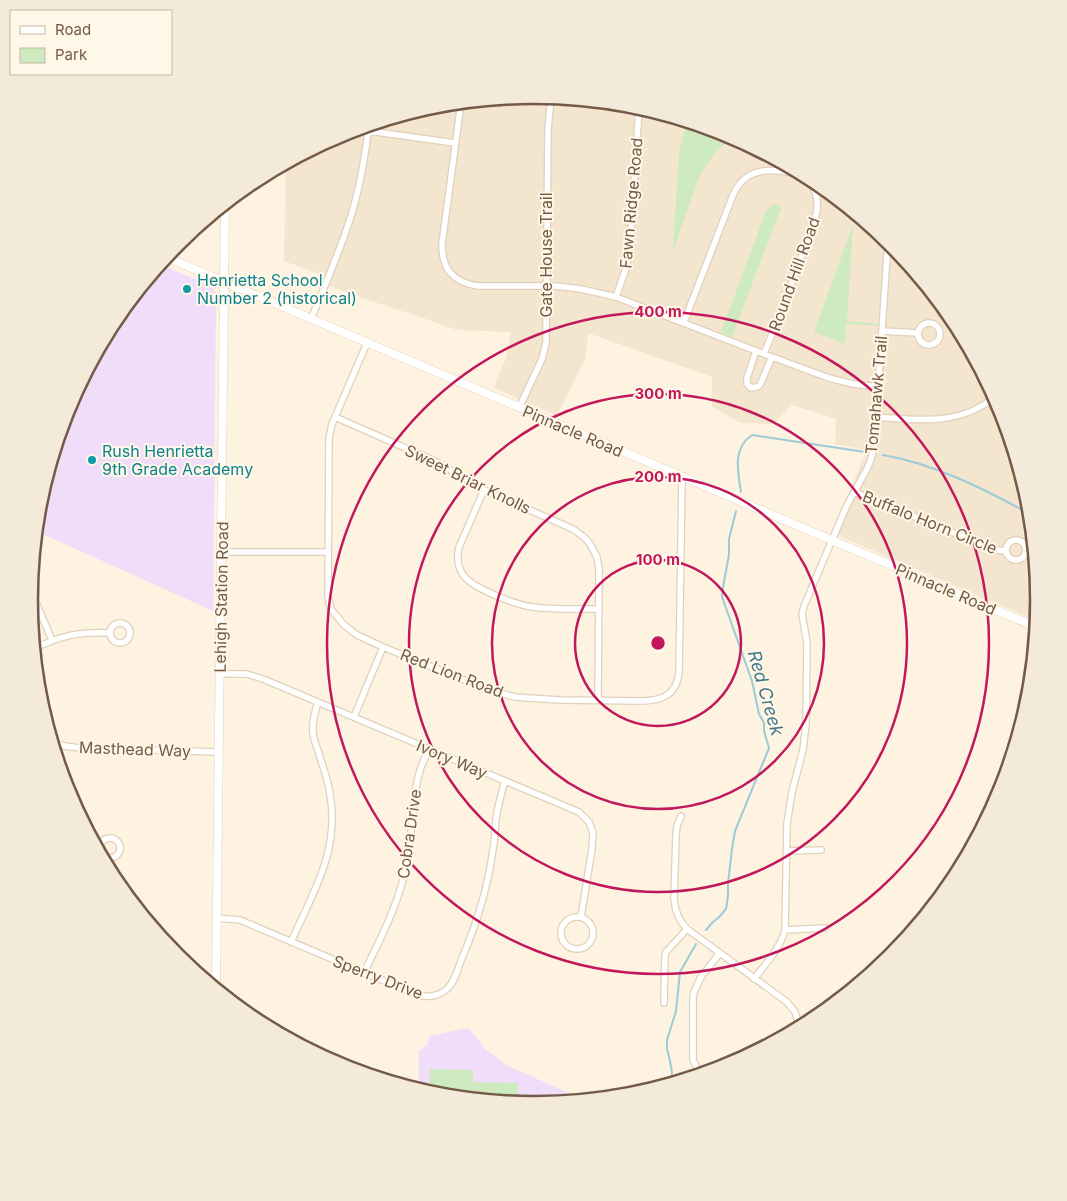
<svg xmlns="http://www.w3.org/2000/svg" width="1067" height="1201" font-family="Inter,sans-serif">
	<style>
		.residential { fill: #f4e5cf }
		.education { fill: #f0ddf9 }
		.green { fill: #ceeabf }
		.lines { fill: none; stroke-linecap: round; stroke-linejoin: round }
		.stream { stroke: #9bcbd8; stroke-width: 2 }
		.street-casing { stroke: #e1d0bc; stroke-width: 8 }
		.secondary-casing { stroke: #e6d1ba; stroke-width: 9 }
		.street { stroke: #fff; stroke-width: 5.5 }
		.secondary { stroke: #fff; stroke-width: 8 }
		.ring { fill: none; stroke: #c2185b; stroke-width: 2.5 }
		.culture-dot { fill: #0f9aa8; stroke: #fff7e7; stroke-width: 2 }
		.labels { text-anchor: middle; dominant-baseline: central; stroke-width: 4; stroke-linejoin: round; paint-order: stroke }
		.street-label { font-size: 16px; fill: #745a47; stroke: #fff7e7 }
		.culture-label { font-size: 16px; fill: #0d838f; stroke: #fff7e7; text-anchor: start }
		.water-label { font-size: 18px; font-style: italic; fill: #417888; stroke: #fff7e7 }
		.rim { fill: none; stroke: #745a47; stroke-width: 2.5 }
		.centre { fill: #c2185b; stroke: #fff7e7; stroke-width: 2.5 }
		.ring-label { font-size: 15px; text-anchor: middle; font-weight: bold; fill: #c2185b; stroke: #fff7e7; stroke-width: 4; stroke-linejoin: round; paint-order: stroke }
	</style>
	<rect width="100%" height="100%" fill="#fdf3e0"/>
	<path class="residential" d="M534,96L632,106L727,134L814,181L891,244L953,320L1000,408L1029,502L1038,601L1037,616L1035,620L832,533L867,450L835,444L836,419L792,405L773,424L740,423L712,406V377L588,333L586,357L557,416L494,388L506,357L511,332L457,330L420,317L347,293L322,283L325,276L284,261L286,163L341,134L435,105Z"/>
	<path class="education" d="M160,264L211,286L216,293L213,611L36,531L39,502L67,407L114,320Z
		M469,1028L485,1049L508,1066L585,1100L533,1105L435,1095L419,1091V1051L428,1044L429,1036Z"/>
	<path class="green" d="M688,122L727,134L736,139C717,145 707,163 698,180L674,248H673L679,154L684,132Z
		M776,204L780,206L781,208L732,337L721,332L766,211L772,205Z
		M853,225L847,321L880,324V326L846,324L845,344L814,332Z
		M430,1069L473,1070V1082L518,1083V1104L435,1095L430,1094Z"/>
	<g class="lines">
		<path class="stream" d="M883,455C935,464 984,489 1030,514
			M741,492C738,472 732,448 752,435L865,452
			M706,930L712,923L719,917L726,909L728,896V883L732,849L735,831L769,748L764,731V723L759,714L752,681L722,597L723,587L729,555V539L736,511
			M670,1084L672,1073L670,1061L667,1049V1040L676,1011L680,972L696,944"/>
		<defs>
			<path id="street" d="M461,103L442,244C442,270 453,282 478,286H555L581,289L616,297L764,354L829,378L853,384L878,387
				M369,131L455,143
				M616,297L625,271L630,249L639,108
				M311,319C325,286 339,253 350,219C360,189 365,157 369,125
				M684,322L733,195C736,188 740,182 747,177C758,170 768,170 780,171C803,173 820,184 817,210C815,223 809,237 804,250C791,285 778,319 764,354
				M918 334a11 11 0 1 1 22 0a11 11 0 1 1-22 0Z
				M882,331L918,333
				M367,343L332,424L329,438L328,596L331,609L343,624L357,635L383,647L489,690L515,697L528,698L560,700L640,701C661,701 676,696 679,673L682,477
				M756,351L747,378V384L751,388L757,387L760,385L772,357
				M989,402L1005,424
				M519,408L542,359L546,343L548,129L551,98
				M335,417L433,460L484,490L573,529L585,538L590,544L597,557L599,569L598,700
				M876,417C917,420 961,426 994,397
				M1007,433L1006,436L1007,443L1012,449
				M484,490L459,547C452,577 474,586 497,596C509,601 521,606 533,607C555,610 577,609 599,609
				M854,492L996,550L1006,551
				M1006 550a10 10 0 1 1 20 0a10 10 0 1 1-20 0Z
				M221,552H328
				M29,594L37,605L52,640
				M110 633a10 10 0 1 1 20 0a10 10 0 1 1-20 0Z
				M33,649C63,635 77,632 110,633
				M220,674H247L263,679L579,812L589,822L593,833L592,849L581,917
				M354,717L383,647
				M51,742L65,746L80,748L219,752
				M681,816L677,826L676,835L674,899C675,911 679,921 687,929L787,1002L795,1012L800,1028
				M100 848a10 10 0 1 1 20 0a10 10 0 1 1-20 0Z
				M786,851L821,850
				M561 933a16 16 0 1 1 32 0a16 16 0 1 1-32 0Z
				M217,918L240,920L415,994C425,998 438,997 447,989C455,982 458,968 462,958C477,923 488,887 493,849C495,839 495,829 496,819C498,806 501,794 505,781
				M785,930L825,928
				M291,942C313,893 340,850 330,794C328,780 323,767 319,754C317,747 313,739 313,732C312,721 315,712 318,702
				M364,973C381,937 400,902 407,862C413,833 411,802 419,774C421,765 425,757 429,749
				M754,979C766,963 780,949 785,930L787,824L792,792L803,750L806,724L807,643L802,614L804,606L847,505L867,469L871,459L874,448L888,241
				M664,1003L665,956L666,952L687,929
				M707,1073L697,1068L693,1060V997L694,992L701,977L719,954"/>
			<path id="secondary" d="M166,257L1036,627
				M216,990L225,204"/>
		</defs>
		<use href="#street" class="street-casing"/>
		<use href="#secondary" class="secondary-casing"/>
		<use href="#street" class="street"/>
		<use href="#secondary" class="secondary"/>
	</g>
	<g class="ring">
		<circle cx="658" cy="643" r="83"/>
		<circle cx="658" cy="643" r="166"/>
		<circle cx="658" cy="643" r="249"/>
		<circle cx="658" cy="643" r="331"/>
	</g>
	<g class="culture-dot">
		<circle cx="187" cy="289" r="5"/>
		<circle cx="92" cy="460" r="5"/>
	</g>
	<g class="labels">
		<g class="street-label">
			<text transform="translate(631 203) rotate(-85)">Fawn Ridge Road</text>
			<text transform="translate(546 255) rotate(-90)">Gate House Trail</text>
			<text transform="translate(794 274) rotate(-70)">Round Hill Road</text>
			<text transform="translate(876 395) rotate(-85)">Tomahawk Trail</text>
			<text transform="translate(573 431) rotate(23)">Pinnacle Road</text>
			<text transform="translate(468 479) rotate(26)">Sweet Briar Knolls</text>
			<text transform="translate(930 522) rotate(22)">Buffalo Horn Circle</text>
			<text transform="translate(946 589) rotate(23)">Pinnacle Road</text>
			<text transform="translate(221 597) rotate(-89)">Lehigh Station Road</text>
			<text transform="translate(452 673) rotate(21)">Red Lion Road</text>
			<text transform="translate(135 749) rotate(2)">Masthead Way</text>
			<text transform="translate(452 759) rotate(23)">Ivory Way</text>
			<text transform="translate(409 834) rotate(-82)">Cobra Drive</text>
			<text transform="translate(378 977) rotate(21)">Sperry Drive</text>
		</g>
		<g class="culture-label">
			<text x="197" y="280">Henrietta School<tspan x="197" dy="18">Number 2 (historical)</tspan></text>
			<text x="102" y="451">Rush Henrietta<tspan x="102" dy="18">9th Grade Academy</tspan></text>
		</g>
		<g class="water-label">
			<text transform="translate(766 693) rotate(74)">Red Creek</text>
		</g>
	</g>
	<path d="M0 0H1067V1201H0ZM38 600a496 496 0 1 1 992 0a496 496 0 1 1-992 0Z" fill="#f4eada" fill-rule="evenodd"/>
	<path class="rim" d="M38 600a496 496 0 1 1 992 0a496 496 0 1 1-992 0Z"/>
	<circle cx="658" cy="643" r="8" class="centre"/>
	<g class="ring-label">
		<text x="658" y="317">400 m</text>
		<text x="658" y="399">300 m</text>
		<text x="658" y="482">200 m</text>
		<text x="658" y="565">100 m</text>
	</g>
	<rect x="10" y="10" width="162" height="65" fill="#fff7e7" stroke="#c7b8a7"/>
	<rect x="20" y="26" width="25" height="8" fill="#ffffff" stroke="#c7b8a7"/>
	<text x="55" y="35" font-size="15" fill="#745a47">Road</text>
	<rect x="20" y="48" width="25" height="15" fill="#ceeabf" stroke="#c7b8a7"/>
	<text x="55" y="60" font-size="15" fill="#745a47">Park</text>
</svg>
